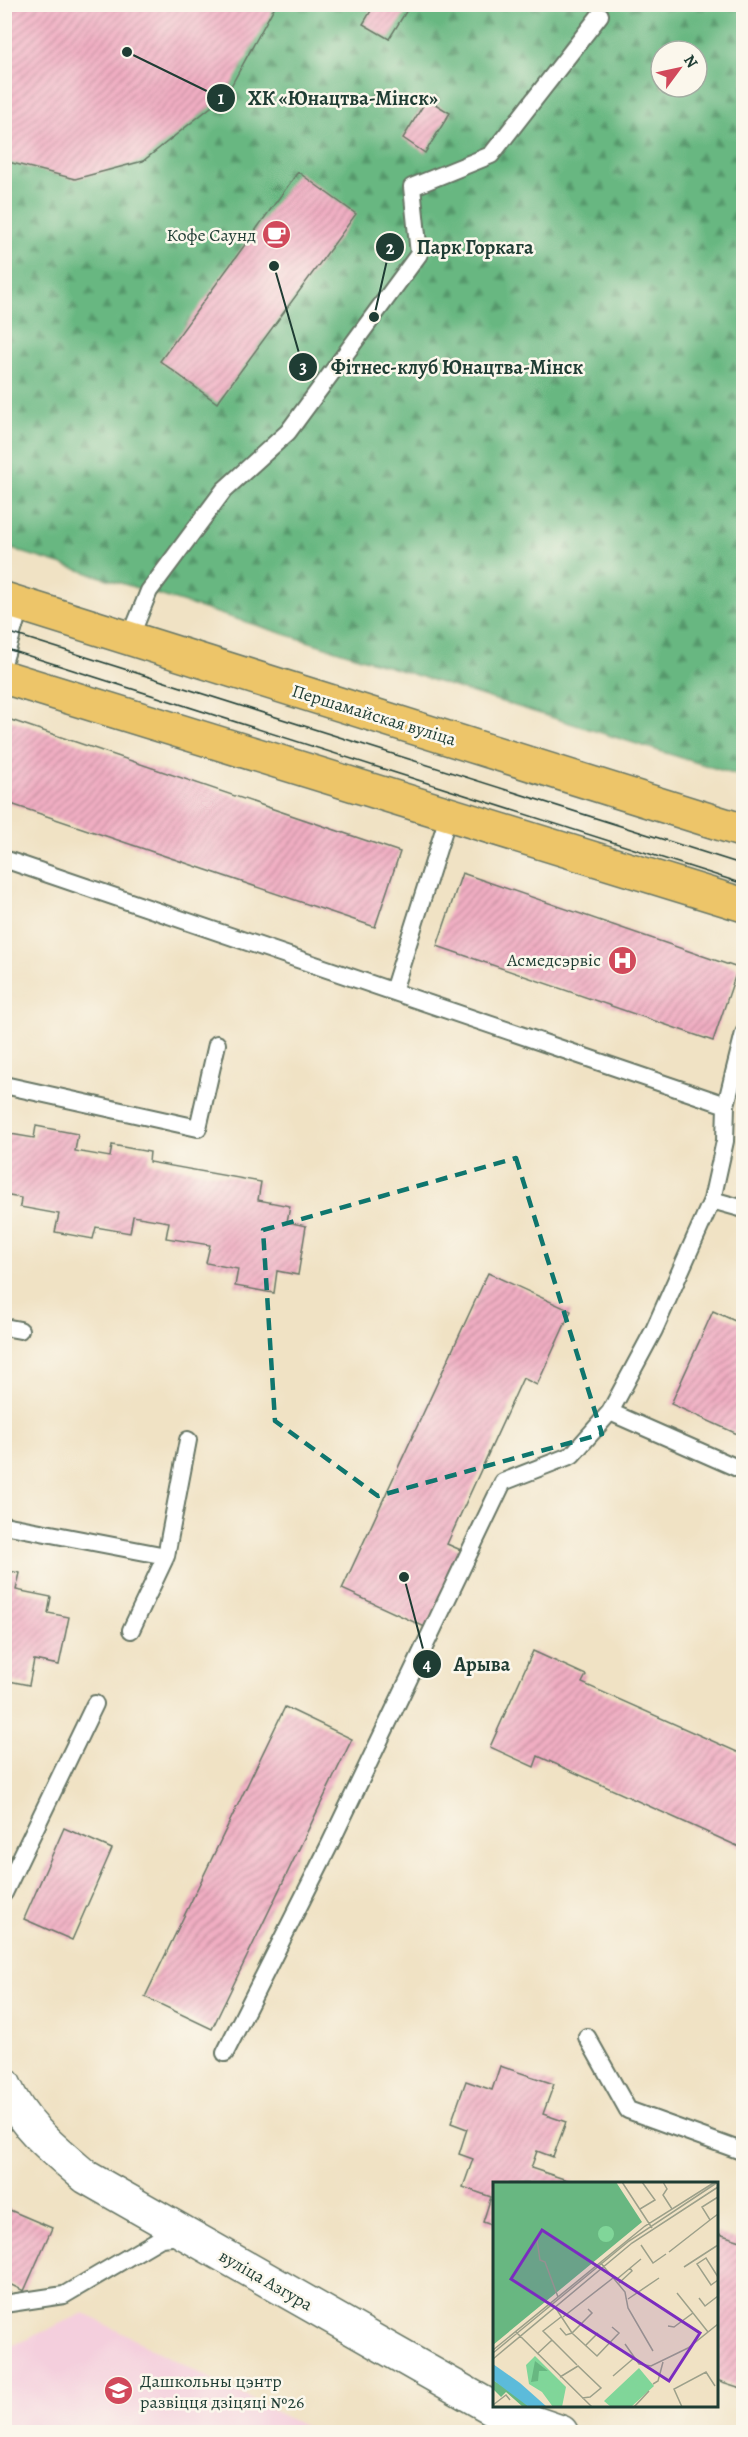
<svg xmlns="http://www.w3.org/2000/svg" width="748" height="2437" font-family="Alegreya,serif">
	<style>
		.built { fill: #f4cfdd }
		.forest { fill: url(#forest-firs); stroke: #447a5a; stroke-width: 1.5; fill-rule: evenodd }
		.building { fill: url(#building-hatch) }
		.lines { fill: none; stroke-linecap: round; stroke-linejoin: round }
		.service-casing { stroke: #687766; stroke-width: 20 }
		.minor-casing { stroke: #687766; stroke-width: 36 }
		.primary-casing { stroke: #687766; stroke-width: 36 }
		.service { stroke: #fff; stroke-width: 16 }
		.minor { stroke: #fff; stroke-width: 33 }
		.primary { stroke: #edc569; stroke-width: 33 }
		.tram { stroke: #1f3d34; stroke-width: 1.5 }
		.marked { fill: none; stroke: #0f766e; stroke-width: 4.5; stroke-dasharray: 12 8; stroke-linejoin: round }
		.labels { text-anchor: middle; dominant-baseline: central; stroke-width: 5; stroke-linejoin: round; paint-order: stroke }
		.poi-label { font-size: 18px; fill: #1f3d34; stroke: #fbf7ec; text-anchor: end }
		.street-label { font-size: 18px; fill: #1f3d34; stroke: #fbf7ec }
		.inset-road { fill: none; stroke: #9ca08a; stroke-width: 1.5 }
		.view { fill: #7b2cbf; fill-opacity: 0.15; stroke: #7b2cbf; stroke-width: 3 }
		.inset-edge { fill: none; stroke: #1f3d34; stroke-width: 3 }
		.leader { fill: none; stroke: #1f3d34; stroke-width: 2 }
		.callout-dot { fill: #1f3d34; stroke: #fbf7ec; stroke-width: 2 }
		.mark-label { font-size: 18px; text-anchor: middle; font-weight: bold; fill: #fff }
		.callout-label { font-size: 20px; text-anchor: middle; font-weight: bold; fill: #1f3d34; stroke: #fbf7ec; stroke-width: 5; stroke-linejoin: round; paint-order: stroke }
	</style>
	<defs>
		<pattern id="forest-firs" width="22" height="20" patternUnits="userSpaceOnUse" patternTransform="scale(1.5)"><rect width="22" height="20" fill="#68b781"/><path d="M5 1l3.5 6h-7zM16 11l3.5 6h-7z" fill="#55966a"/></pattern>
		<pattern id="building-hatch" width="6" height="6" patternUnits="userSpaceOnUse" patternTransform="scale(1.5)"><rect width="6" height="6" fill="#f1aec3"/><path d="M-1 1l2-2M0 6l6-6M5 7l2-2" fill="none" stroke="#c38f9f"/></pattern>
	</defs>
	<rect width="100%" height="100%" fill="#fbf7ec"/>
	<filter id="ink" filterUnits="userSpaceOnUse"><feTurbulence type="fractalNoise" baseFrequency=".0167" numOctaves="2"/><feDisplacementMap in="SourceGraphic" scale="12" xChannelSelector="R" yChannelSelector="G"/><feConvolveMatrix kernelMatrix="1 2 1 2 8 2 1 2 1" color-interpolation-filters="sRGB"/></filter>
	<filter id="wash" filterUnits="userSpaceOnUse"><feTurbulence type="fractalNoise" baseFrequency=".008" numOctaves="4" result="noise"/><feDisplacementMap in="SourceGraphic" scale="24" xChannelSelector="R" yChannelSelector="G"/><feGaussianBlur stdDeviation="1.35" result="paint"/><feColorMatrix in="noise" values="0 0 0 0 0 0 0 0 0 0 0 0 0 0 0 0 0 1.4 0 .05"/><feComposite in="paint" operator="in"/></filter>
	<g filter="url(#wash)">
		<rect width="100%" height="100%" fill="#f0e2c4"/>
		<path class="built" d="M84,2313L122,2333L315,2432H5V2349Z"/>
		<path class="forest" d="M4,5H743V777L5,547ZM661,51H697V87H661Z"/>
		<g id="blocks">
			<path class="building" d="M4,4H276L226,95L143,161L75,179L4,161Z
				M375,4H398L407,10L389,39L363,24Z
				M427,99L450,113L425,153L403,138Z
				M298,172L356,214L217,403L160,361Z
				M5,718L400,852L375,927L5,802Z
				M462,873L738,968L713,1041L437,946Z
				M36,1126L78,1134L75,1151L110,1157L112,1145L150,1152L149,1162L261,1182L258,1200L290,1206L287,1222L306,1226L298,1275L277,1271L274,1293L235,1286L238,1269L206,1263L210,1245L166,1238L169,1222L133,1216L130,1233L96,1227L93,1239L55,1232L59,1214L20,1207L21,1198L4,1195V1133L34,1138Z
				M488,1273L571,1311L537,1385L523,1378L447,1544L463,1551L427,1628L342,1589Z
				M713,1311L744,1325V1437L671,1404Z
				M4,1570L20,1573L16,1590L51,1597L48,1613L69,1617L59,1665L34,1660L29,1685L4,1680Z
				M533,1651L586,1675L582,1683L744,1755V1849L538,1756L534,1767L490,1747Z
				M285,1707L352,1739L212,2029L145,1997Z
				M64,1828L112,1849L72,1940L24,1919Z
				M500,2066L554,2084L543,2114L566,2122L553,2157L537,2151L531,2168L576,2183L494,2184V2226L483,2222L491,2197L463,2187L473,2159L459,2154L467,2129L451,2123L466,2081L492,2090Z
				M5,2208L52,2228L24,2291L5,2282Z
				M716,2233L744,2242V2389L716,2380Z"/>
		</g>
	</g>
	<g filter="url(#ink)">
		<use href="#blocks" fill-opacity="0" stroke="#687766" stroke-width="1.5"/>
		<g class="lines">
			<defs>
				<path id="service" d="M130,638L149,591L224,490L288,432L419,254L412,187L491,155L600,15
					M4,660L21,604
					M4,859L726,1105
					M393,991L449,814
					M4,1085L198,1128L217,1044
					M712,1200L744,1209
					M4,1327L20,1330
					M610,1412L744,1471
					M4,1525L166,1556L188,1440
					M131,1630L166,1556
					M4,1893L95,1704
					M587,2037L628,2110L744,2152
					M225,2053L329,1846L503,1482L572,1455L610,1412L654,1330L712,1200L725,1141L726,1105L744,1033
					M4,2304L64,2295L161,2238L183,2236"/>
				<path id="minor" d="M4,2084C21,2124 54,2150 86,2177L494,2409L561,2432"/>
				<path id="primary" d="M4,599L744,831
					M4,677L744,905"/>
			</defs>
			<use href="#service" class="service-casing"/>
			<use href="#minor" class="minor-casing"/>
			<use href="#primary" class="primary-casing"/>
			<use href="#service" class="service"/>
			<use href="#minor" class="minor"/>
			<use href="#primary" class="primary"/>
			<path class="tram" d="M4,631L744,865
				M4,648L744,884"/>
		</g>
	</g>
	<path class="marked" d="M516,1158L602,1434L378,1496L275,1421L263,1230Z"/>
	<defs>
		<symbol id="cafe-disc" viewBox="-11 -11 22 22"><circle r="9.5" fill="#d1495b" stroke="#fbf7ec"/><path d="M-5.5-4.5H6V0H3Q3 3.5 0 3.5H-2.5Q-5.5 3.5-5.5 0ZM3-3.2v2h1.7v-2ZM-6 4.5H4V6H-6Z" fill="#fff"/></symbol>
		<symbol id="hospital-disc" viewBox="-11 -11 22 22"><circle r="9.5" fill="#d1495b" stroke="#fbf7ec"/><path d="M-5-5h3v3.5h4V-5h3V5h-3V1.5h-4V5h-3Z" fill="#fff"/></symbol>
		<symbol id="school-disc" viewBox="-11 -11 22 22"><circle r="9.5" fill="#d1495b" stroke="#fbf7ec"/><path d="M0-5L7-2L0 1L-7-2ZM-4 1L0 2.5L4 1V4Q0 6-4 4Z" fill="#fff"/></symbol>
	</defs>
	<g fill-rule="evenodd">
		<use href="#cafe-disc" x="260" y="218" width="33" height="33"/>
		<use href="#hospital-disc" x="606" y="944" width="33" height="33"/>
		<use href="#school-disc" x="102" y="2374" width="33" height="33"/>
	</g>
	<g class="labels">
		<g class="poi-label">
			<text x="256" y="235">Кофе Саунд</text>
			<text x="601" y="960">Асмедсэрвіс</text>
			<text x="140" y="2381" text-anchor="start">Дашкольны цэнтр<tspan x="140" dy="21">развіцця дзіцяці №26</tspan></text>
		</g>
		<g class="street-label">
			<text transform="translate(374 715) rotate(17)">Першамайская вуліца</text>
			<text transform="translate(266 2280) rotate(30)">вуліца Азгура</text>
		</g>
	</g>
	<g transform="translate(493 2182)">
		<rect width="225" height="225" fill="#f0e2c4"/>
		<path d="M42,174L73,205L69,225H60L49,210L36,202L33,183Z" fill="#80d699"/>
		<path d="M0,0H123L149,40L0,163ZM42,179L55,189H46L45,199L38,200ZM0,198L23,213L36,225H30L13,210L8,215L0,207Z" fill="#68b781"/>
		<path d="M105 52a8 8 0 1 1 16 0a8 8 0 1 1-16 0ZM146,186L161,204L138,225H118L111,219Z" fill="#80d699"/>
		<path d="M0,182L27,201L54,225H36L0,198Z" fill="#5cbbda"/>
		<path class="inset-road" d="M129,0L159,46M170,0L174,7L170,13L179,27M225,15L209,25L217,38L225,32M147,27L162,18L149,0M44,58L47,78L52,80L65,115M148,63L160,81L173,72M176,70L217,38M107,80L132,110L135,126L160,169M191,85L225,63M225,95L213,76L204,82L218,103L225,98M124,97L148,77M126,101L139,89L137,86M184,111L200,131M206,116L212,124L225,114M135,117L166,96M62,125L79,151L104,174L126,151L119,145M70,135L120,96M175,144L181,145L200,131L215,150M67,146L73,153L79,151L99,131L95,127M23,150L99,225M59,158L50,149L68,135M132,162L146,182L158,184L195,166L225,142M92,164L105,151M0,168L152,44L222,0M0,171L136,59L225,0M44,172L59,158L84,183M0,177L139,61L225,5M120,194L141,176M67,195L85,184L108,206L97,215L89,216M160,202L165,199L170,180M0,223L13,213L17,218M141,225L156,209M189,225L181,207L213,190L222,204"/>
		<path class="view" d="M49,48L207,151L176,199L18,97Z"/>
		<rect width="225" height="225" class="inset-edge"/>
	</g>
	<path class="leader" d="M127 52L221 98M374 317L390 247M274 266L303 367M404 1577L427 1664"/>
	<g class="callout-dot">
		<circle cx="127" cy="52" r="6"/>
		<circle cx="374" cy="317" r="6"/>
		<circle cx="274" cy="266" r="6"/>
		<circle cx="404" cy="1577" r="6"/>
		<circle cx="221" cy="98" r="15"/>
		<circle cx="390" cy="247" r="15"/>
		<circle cx="303" cy="367" r="15"/>
		<circle cx="427" cy="1664" r="15"/>
	</g>
	<g class="mark-label">
		<text x="221" y="104">1</text>
		<text x="390" y="254">2</text>
		<text x="303" y="373">3</text>
		<text x="427" y="1670">4</text>
	</g>
	<g class="callout-label">
		<text x="343" y="105">ХК «Юнацтва-Мінск»</text>
		<text x="475" y="254">Парк Горкага</text>
		<text x="457" y="374">Фітнес-клуб Юнацтва-Мінск</text>
		<text x="482" y="1671">Арыва</text>
	</g>
	<rect width="748" height="2437" fill="none" stroke="#fbf7ec" stroke-width="24"/>
	<g transform="translate(679 69) rotate(57)"><circle r="28" fill="#fbf7ec" stroke="#a3ada2" stroke-width="1.5"/>
	<path d="M0-4.5L10 22L0 15L-10 22Z" fill="#d1495b"/>
	<text y="-9" font-size="16" font-weight="bold" text-anchor="middle" fill="#1f3d34">N</text>
	</g>
</svg>
